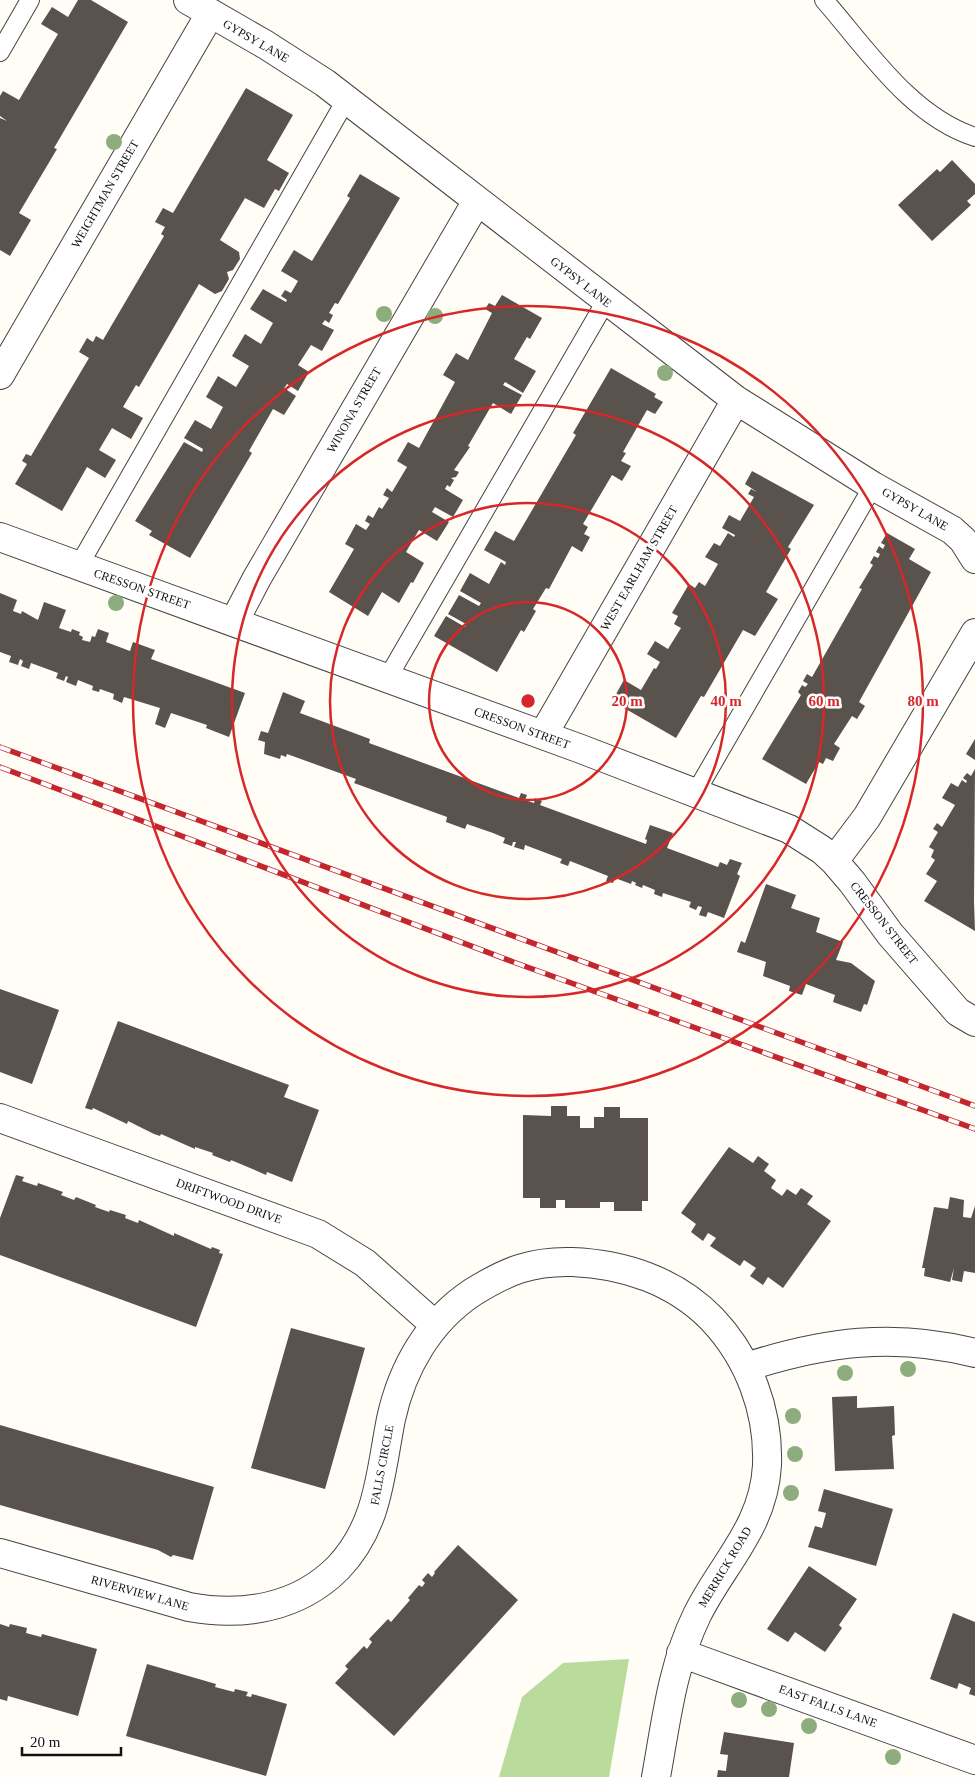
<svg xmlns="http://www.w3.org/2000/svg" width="975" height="1777" font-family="'Times New Roman',serif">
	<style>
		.forest { fill: #b9dc9c }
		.building { fill: #5a524d }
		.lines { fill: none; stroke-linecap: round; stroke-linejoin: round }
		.lane-casing { stroke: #444; stroke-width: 20 }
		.street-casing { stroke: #444; stroke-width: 30 }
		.lane { stroke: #fff; stroke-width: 18 }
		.street { stroke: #fff; stroke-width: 28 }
		.rail-casing { stroke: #c4262e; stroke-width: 5.5 }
		.rail { stroke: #fff; stroke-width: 4; stroke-dasharray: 11; stroke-linecap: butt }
		.tree { fill: #8dad7f }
		.ring { fill: none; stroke: #d62828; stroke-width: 2.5 }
		.labels { text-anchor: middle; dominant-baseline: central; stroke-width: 5; stroke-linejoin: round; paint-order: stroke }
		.street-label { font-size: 12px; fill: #111; stroke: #fff }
		.centre { fill: #d62828; stroke: #fff; stroke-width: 2.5 }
		.ring-label { font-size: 15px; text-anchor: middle; font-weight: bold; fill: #d62828; stroke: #fff; stroke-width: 5; stroke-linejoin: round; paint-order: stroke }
	</style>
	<rect width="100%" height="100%" fill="#fffdf5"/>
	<path class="forest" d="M629,1659L609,1777H499L522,1697L563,1663Z"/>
	<path class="building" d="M78,0H91L128,22L54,148L57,149L19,213L31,220L10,256L0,250V118L7,121L0,116V96L3,91L19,100L58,34L41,24L52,7L68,17Z
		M246,88L293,115L267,160L289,173L279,191L275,189L264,208L245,198L220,240L239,252L240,259L233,270L227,272L229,279L222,291L215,294L199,284L139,387L136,385L123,407L143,418L131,439L112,428L99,450L116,460L105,478L87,467L62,511L15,484L27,464L22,461L26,454L31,456L89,358L79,352L87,338L93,342L96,336L103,340L164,236L161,234L165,227L155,222L163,208L173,213Z
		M952,160L975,184V194L967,201L971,205L932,241L898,205L937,169L940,172Z
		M360,174L400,198L338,304L335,303L329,313L333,315L329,323L325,320L322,324L334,330L322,351L311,345L298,365L309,372L298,391L287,384L285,387L284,388L296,396L284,415L273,409L249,451L252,453L190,558L149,535L152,531L135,521L184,442L202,452L203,449L184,438L195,420L211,429L223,407L206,397L218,376L236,387L249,366L232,356L245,334L261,344L273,323L250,309L263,289L286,302L287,300L281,296L285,290L291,293L298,281L281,271L294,250L312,261L350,198L347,196Z
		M502,295L542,318L530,339L527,337L514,359L536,371L523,393L505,382L503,385L522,395L511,414L493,403L468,446L470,447L454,470L459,472L456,477L451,478L454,480L450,487L447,485L445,489L463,500L453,517L435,507L432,512L449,522L437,541L419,530L406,552L424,563L413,583L411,582L399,603L382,592L368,616L329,592L354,549L345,544L356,524L366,530L370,524L365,521L368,515L373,518L379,507L382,509L389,498L383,495L387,488L392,492L407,467L397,461L408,442L419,448L455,382L443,375L456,353L468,360L492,313L485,309L489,303L495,306Z
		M611,368L656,394L654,397L663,402L655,414L647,410L623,452L626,453L621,461L631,466L622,481L612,475L583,524L588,527L584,534L590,537L582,552L572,546L549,589L546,588L533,609L536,611L524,632L521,630L497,672L434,636L446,616L465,627L466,624L448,614L459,595L479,606L481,603L460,591L470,573L489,584L501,562L505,565L506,562L484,550L495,531L514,541L576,435L573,433Z
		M752,471L814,505L788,547L791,549L766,592L778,599L755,636L743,630L704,697L701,696L676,738L612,701L624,680L641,690L654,668L656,669L660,662L647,654L655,641L668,649L681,628L674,624L678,616L672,613L689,584L695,588L699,582L705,586L718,564L705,557L714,543L720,546L728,533L734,537L735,535L722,528L729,515L740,521L754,497L748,494L751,489L757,492L745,484Z
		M887,533L915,549L909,559L931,572L859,702L865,706L857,719L852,716L834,744L840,748L833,761L826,758L823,764L819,762L806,784L762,759L801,695L798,692L802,685L805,687L808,684L803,681L807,674L812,677L862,589L859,588L873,565L870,563L874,556L878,558L880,554L876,552L879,546L883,549L885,545L881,543Z
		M0,593L17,600L13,611L21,614L22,611L38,620L44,602L66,610L59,628L71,632L72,629L80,632L79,635L83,637L82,640L90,642L92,636L95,637L98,629L109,633L106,642L130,651L133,642L155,650L151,659L245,693L229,737L206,728L207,725L171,713L165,728L155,724L160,708L124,697L122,703L113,699L114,694L100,689L99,692L92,690L93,686L78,680L76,686L66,682L68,677L66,676L64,681L56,678L58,673L31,663L29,669L21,666L23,661L20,659L18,665L9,662L11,656L0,652Z
		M283,692L305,701L300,713L370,739L369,743L519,798L521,793L527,795L525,800L534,803L535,798L542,801L540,805L646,844L647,840L645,839L650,825L673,833L667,848L718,867L720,862L727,865L730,859L742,863L737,874L740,876L724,918L708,912L706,917L699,915L702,907L698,906L696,910L689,907L691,902L663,893L662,897L654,894L655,890L643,885L642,888L635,885L636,883L632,881L631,884L615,878L613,883L606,881L608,876L570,861L568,866L560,863L562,859L525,845L524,850L514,847L516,842H513L512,846L503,843L505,838L493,833L467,824L465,829L446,822L447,817L354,783L356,779L287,754L286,757L281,755L280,759L264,754L265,742L258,740L261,731L268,733Z
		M975,739V760L966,754Z
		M975,769L974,902L975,931L924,901L937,881L926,874L935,860L931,857L934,850L929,847L938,832L933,829L937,823L942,827L955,805L942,798L951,783L958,787L962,780L966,783L967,781L963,778L967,773L971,776Z
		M766,884L796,895L791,908L820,918L816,932L843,942L836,960L851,963L875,981L867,1005L864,1004L861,1012L833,1002L835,995L806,984L802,995L789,991L790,986L763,976L766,962L737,952L741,941L745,943Z
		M0,989L59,1010L32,1084L0,1072Z
		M118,1021L289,1085L284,1097L319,1110L292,1182L267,1172L266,1175L257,1171L231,1160L230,1162L212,1155L213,1153L195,1147V1149L161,1134L160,1136L154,1134L128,1121L127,1124L93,1108L92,1110L85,1108Z
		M551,1106H567V1116H580V1128H594V1117H604V1107H620V1118H648V1201H642V1211H614V1202H600V1208H565V1200H556V1208H540V1198H523V1115L551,1116Z
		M729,1147L753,1163L758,1156L769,1164L764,1171L776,1180L771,1188L782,1196L787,1189L796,1195L801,1188L813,1196L807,1204L831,1221L783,1288L768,1277L763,1285L750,1276L756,1268L744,1260L740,1266L710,1246L716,1238L708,1233L703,1241L691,1232L696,1224L681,1213Z
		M16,1175L24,1177L22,1181L37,1186L38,1183L63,1192L61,1195L74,1200L76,1197L96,1205L95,1207L109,1212L110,1210L126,1215L125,1218L138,1223L139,1220L174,1236V1233L211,1249L212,1247L220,1250L219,1253L223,1254L196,1327L0,1255V1218Z
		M950,1197L964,1200L963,1217L971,1218L975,1206V1273L964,1271L962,1282L952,1280L954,1268L950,1282L924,1276L925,1268H922L934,1207L948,1209Z
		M291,1328L365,1348L325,1489L251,1468Z
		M857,1396V1408L894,1406L895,1435L892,1436L894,1469L835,1471L832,1397Z
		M0,1425L214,1487L193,1560L173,1555L171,1557L158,1550L0,1505Z
		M824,1489L893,1509L876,1566L808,1547L815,1526L822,1528L826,1513L818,1511Z
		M458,1545L518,1600L394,1736L335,1683L348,1669L345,1666L364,1646L367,1649L372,1642L369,1639L388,1619L391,1622L410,1600L408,1598L419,1585L422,1587L425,1583L422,1580L428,1573L432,1577L435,1573L434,1572Z
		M809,1566L857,1599L839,1625L842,1628L825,1652L795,1632L788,1642L767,1629Z
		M953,1613L975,1622V1696L969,1694L971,1688L959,1683L957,1689L930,1679Z
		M0,1624L9,1627L10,1624L27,1628L26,1633L41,1637L42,1634L97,1649L78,1716L8,1696L7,1701L0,1699Z
		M147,1664L216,1684L215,1687L234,1692L235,1689L248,1692L246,1696L251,1697L252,1694L287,1704L266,1776L126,1736Z
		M724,1732L794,1743L789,1777H717L718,1770L726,1771L728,1755L720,1754Z"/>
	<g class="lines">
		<defs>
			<path id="lane" d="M824,0C867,49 910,116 975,137
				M0,52L30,0
				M78,567L346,100
				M387,679L606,301
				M696,792L873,486"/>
			<path id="street" d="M188,0L266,45L325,83L736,400L873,486L952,530L963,540L975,559
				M0,375L210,14
				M0,537L581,749L789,829L822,850L834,861L852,882L890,934L958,1012L975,1022
				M234,622L257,578L477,201
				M543,735L736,400
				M834,861L867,817L975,633
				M0,1118L318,1234L365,1263L435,1325
				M746,1367C824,1342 894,1332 975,1353
				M0,1553L189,1607C243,1617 298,1608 338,1568C379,1525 380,1474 391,1419C402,1368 429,1321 473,1292C507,1271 531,1261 572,1262C624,1264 675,1281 712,1319C749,1358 769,1411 767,1465C764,1527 722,1564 697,1615C672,1666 666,1722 656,1777
				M681,1653L975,1760"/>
		</defs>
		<use href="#lane" class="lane-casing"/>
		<use href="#street" class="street-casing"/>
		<use href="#lane" class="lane"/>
		<use href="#street" class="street"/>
		<defs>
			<path id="rail" d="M0,747L975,1106
				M0,767L516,963L975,1129"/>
		</defs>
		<use href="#rail" class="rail-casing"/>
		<use href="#rail" class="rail"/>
	</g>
	<g class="tree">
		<circle cx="114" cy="142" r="8"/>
		<circle cx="384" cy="314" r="8"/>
		<circle cx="435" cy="316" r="8"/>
		<circle cx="665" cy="373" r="8"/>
		<circle cx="116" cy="603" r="8"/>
		<circle cx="908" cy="1369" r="8"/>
		<circle cx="845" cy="1373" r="8"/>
		<circle cx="793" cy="1416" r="8"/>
		<circle cx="795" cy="1454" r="8"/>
		<circle cx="791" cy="1493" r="8"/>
		<circle cx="739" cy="1700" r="8"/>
		<circle cx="769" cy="1709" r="8"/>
		<circle cx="809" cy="1726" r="8"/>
		<circle cx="893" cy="1757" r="8"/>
	</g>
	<g class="ring">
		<circle cx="528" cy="701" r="99"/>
		<circle cx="528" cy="701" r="198"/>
		<circle cx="528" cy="701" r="296"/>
		<circle cx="528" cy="701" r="395"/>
	</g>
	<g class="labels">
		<g class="street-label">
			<text transform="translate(256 41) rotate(30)">GYPSY LANE</text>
			<text transform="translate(105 194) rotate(-60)">WEIGHTMAN STREET</text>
			<text transform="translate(581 282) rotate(38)">GYPSY LANE</text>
			<text transform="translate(354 410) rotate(-60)">WINONA STREET</text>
			<text transform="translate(915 509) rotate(30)">GYPSY LANE</text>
			<text transform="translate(639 568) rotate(-60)">WEST EARLHAM STREET</text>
			<text transform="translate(142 589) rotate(19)">CRESSON STREET</text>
			<text transform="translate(522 728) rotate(20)">CRESSON STREET</text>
			<text transform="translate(884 923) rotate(52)">CRESSON STREET</text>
			<text transform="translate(229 1201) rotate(20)">DRIFTWOOD DRIVE</text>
			<text transform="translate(382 1465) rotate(-79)">FALLS CIRCLE</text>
			<text transform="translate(725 1567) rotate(-59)">MERRICK ROAD</text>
			<text transform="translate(140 1593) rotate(16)">RIVERVIEW LANE</text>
			<text transform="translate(828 1706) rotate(20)">EAST FALLS LANE</text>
		</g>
	</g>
	<circle cx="528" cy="701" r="8" class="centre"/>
	<g class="ring-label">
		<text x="627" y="706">20 m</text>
		<text x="726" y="706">40 m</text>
		<text x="824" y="706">60 m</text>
		<text x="923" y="706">80 m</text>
	</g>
	<path d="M22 1747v8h99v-8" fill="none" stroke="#111111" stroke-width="2.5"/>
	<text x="30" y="1747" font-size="15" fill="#111111" stroke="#ffffff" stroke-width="4" paint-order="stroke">20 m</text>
</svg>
